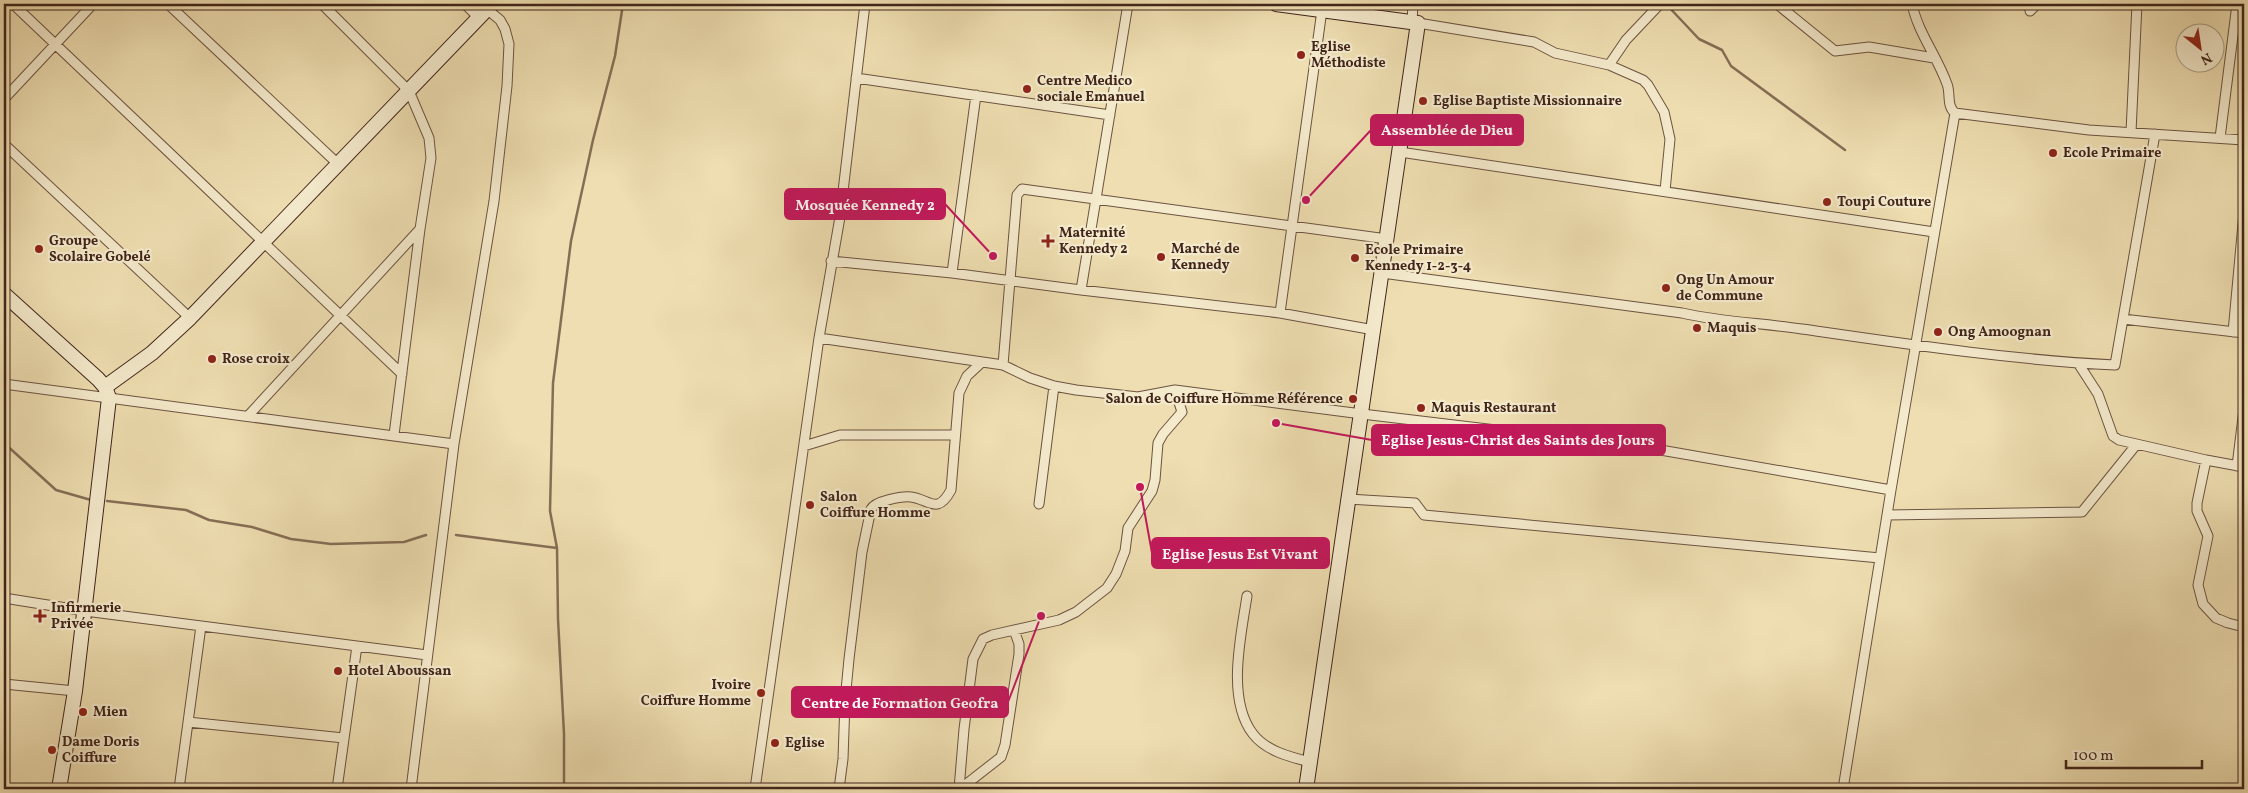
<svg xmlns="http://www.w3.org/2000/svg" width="2248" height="793" font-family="Vollkorn,serif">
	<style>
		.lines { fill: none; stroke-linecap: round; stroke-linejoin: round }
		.stream { stroke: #856e56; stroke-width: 2.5 }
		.street-casing { stroke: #6c5340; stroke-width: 11 }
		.secondary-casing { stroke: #41251b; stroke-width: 16 }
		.street { stroke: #f4eacc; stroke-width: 9 }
		.secondary { stroke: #f4eacc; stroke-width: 14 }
		.poi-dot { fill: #8f2418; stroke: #f4eacc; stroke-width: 2 }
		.labels { text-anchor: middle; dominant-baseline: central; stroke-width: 4.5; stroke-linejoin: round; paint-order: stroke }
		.poi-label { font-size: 14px; font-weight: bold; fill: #41251b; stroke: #f4eacc; text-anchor: start }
		.leader { fill: none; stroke: #c2185b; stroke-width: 2 }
		.callout-dot { fill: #c2185b; stroke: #f4eacc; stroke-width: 2 }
		.callout { fill: #c2185b; stroke: #c2185b; stroke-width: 2 }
		.callout-label { font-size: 15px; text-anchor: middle; font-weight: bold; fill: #fff }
	</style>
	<rect width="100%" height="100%" fill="#eedeb1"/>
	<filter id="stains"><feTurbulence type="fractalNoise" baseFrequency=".004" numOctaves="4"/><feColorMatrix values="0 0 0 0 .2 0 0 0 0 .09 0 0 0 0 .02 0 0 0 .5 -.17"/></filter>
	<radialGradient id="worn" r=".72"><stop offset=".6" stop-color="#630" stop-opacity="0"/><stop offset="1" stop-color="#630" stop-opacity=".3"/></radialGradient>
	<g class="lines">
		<path class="stream" d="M1666,4L1699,39L1722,50L1731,66L1845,150
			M4,443L56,490L91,500
			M107,501L186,510L209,520L252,527L291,539L331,544L404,542L426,535
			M456,535L557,548
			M564,789V734L558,619L557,548L550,511L553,383L571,241L593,140L615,56L623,4"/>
		<defs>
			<path id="street" d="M13,4L402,374
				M168,4L338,164
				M322,4L409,91L429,138L431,158L420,229L394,435
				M465,4L479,18
				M1777,4L1835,51L1869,47L1934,58
				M1912,4C1918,33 1937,56 1947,84C1951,94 1946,105 1955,113L2089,130L2244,140
				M2030,11L2037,4
				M1412,22L1413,4
				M1418,23L1534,42L1555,53L1609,65L1643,80L1648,85L1664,112L1670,139L1665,191
				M1609,65L1626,40L1660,4
				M856,78L1110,115
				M4,99L93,4
				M2131,132L2137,4
				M2220,138L2237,4
				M4,144L190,318
				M1400,152L1934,232
				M831,261L952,273L1081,290L1280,313L1374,330
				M952,273L976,95
				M1382,273L1682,313C1721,322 1762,323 1802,329C1906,344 2011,360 2115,365L2155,134
				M1081,290L1128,4
				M1280,313L1322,10
				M2123,319L2244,333
				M2233,332L2244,213
				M819,338L1003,365L1030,378L1054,386L1076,390L1138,397L1175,390L1362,414L1649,448L1891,490
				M2078,363L2098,394L2113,436L2119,440L2206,460L2244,467
				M1003,365L1017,195L1022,189L1387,239
				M4,384L454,444
				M248,416L420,229
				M804,446L840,435H955
				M2206,460L2197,503V511L2208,536L2198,585L2203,604L2216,618L2228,623L2244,627
				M2237,466L2244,409
				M1348,499L1415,503L1424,515L1880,558
				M1039,504L1054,386
				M1887,515L2082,512L2136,445
				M1247,596C1241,636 1226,699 1253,734C1266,751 1290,757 1310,762
				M4,598L85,611L427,655
				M4,684L75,691
				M188,722L344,738
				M179,789L201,626
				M337,789L357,646
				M411,789L454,444L494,201L507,86L509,44L505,29L500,20L488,10
				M755,789L819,338L840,217L865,4
				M839,789L843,759L845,701L849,659L862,552L871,509C875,501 902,496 911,497C929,499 937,516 951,490L959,393L967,376L982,362
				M959,789L964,729L973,659L983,639L992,635L1059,620L1076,612L1107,588L1116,574L1125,551L1128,528L1152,491L1155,480L1158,443L1163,434L1182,412L1175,390
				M960,789L1001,757L1005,745L1019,654V644L1014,630
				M1843,789L1891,490L1955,113"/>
			<path id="secondary" d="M1276,4L1418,23L1306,789
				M4,294L98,379L105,387L109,398L75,691L59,789
				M105,387L152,353L190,318L492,4"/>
		</defs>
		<use href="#street" class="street-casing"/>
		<use href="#secondary" class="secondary-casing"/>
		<use href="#street" class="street"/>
		<use href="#secondary" class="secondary"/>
	</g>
	<g class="poi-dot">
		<circle cx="1301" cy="55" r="5"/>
		<circle cx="1027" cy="89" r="5"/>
		<circle cx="1423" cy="101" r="5"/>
		<circle cx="2053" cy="153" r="5"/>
		<circle cx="1827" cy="202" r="5"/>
		<path d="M1045.5 233.5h5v5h5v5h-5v5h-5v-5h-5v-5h5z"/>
		<circle cx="39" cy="249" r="5"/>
		<circle cx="1161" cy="257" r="5"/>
		<circle cx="1355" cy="258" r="5"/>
		<circle cx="1666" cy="288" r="5"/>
		<circle cx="1697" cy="328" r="5"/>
		<circle cx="1938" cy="332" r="5"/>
		<circle cx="212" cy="359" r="5"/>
		<circle cx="1353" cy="399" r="5"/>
		<circle cx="1421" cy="408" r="5"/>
		<circle cx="810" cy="505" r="5"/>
		<path d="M37.5 608.5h5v5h5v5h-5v5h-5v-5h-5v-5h5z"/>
		<circle cx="338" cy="671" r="5"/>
		<circle cx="761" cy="693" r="5"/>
		<circle cx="83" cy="712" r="5"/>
		<circle cx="775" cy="743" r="5"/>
		<circle cx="52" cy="750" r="5"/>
	</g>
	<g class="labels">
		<g class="poi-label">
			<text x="1311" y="47">Eglise<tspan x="1311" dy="16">Méthodiste</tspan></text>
			<text x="1037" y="81">Centre Medico<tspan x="1037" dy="16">sociale Emanuel</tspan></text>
			<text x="1433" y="101">Eglise Baptiste Missionnaire</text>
			<text x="2063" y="153">Ecole Primaire</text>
			<text x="1837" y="202">Toupi Couture</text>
			<text x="1059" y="233">Maternité<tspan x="1059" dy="16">Kennedy 2</tspan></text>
			<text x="49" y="241">Groupe<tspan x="49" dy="16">Scolaire Gobelé</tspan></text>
			<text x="1171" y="249">Marché de<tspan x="1171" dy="16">Kennedy</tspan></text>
			<text x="1365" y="250">Ecole Primaire<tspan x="1365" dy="16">Kennedy 1-2-3-4</tspan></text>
			<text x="1676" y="280">Ong Un Amour<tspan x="1676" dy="16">de Commune</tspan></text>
			<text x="1707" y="328">Maquis</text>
			<text x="1948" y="332">Ong Amoognan</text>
			<text x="222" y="359">Rose croix</text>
			<text x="1343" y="399" text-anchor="end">Salon de Coiffure Homme Référence</text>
			<text x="1431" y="408">Maquis Restaurant</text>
			<text x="820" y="497">Salon<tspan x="820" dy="16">Coiffure Homme</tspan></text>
			<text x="51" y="608">Infirmerie<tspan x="51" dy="16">Privée</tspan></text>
			<text x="348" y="671">Hotel Aboussan</text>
			<text x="751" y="685" text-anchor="end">Ivoire<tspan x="751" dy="16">Coiffure Homme</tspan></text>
			<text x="93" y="712">Mien</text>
			<text x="62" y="742">Dame Doris<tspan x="62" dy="16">Coiffure</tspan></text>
			<text x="785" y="743">Eglise</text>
		</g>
	</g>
	<path class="leader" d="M1306 200L1371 130M993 256L945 204M1276 423L1372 440M1140 487L1152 553M1041 616L1008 702"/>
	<g class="callout-dot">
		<circle cx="1306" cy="200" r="5"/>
		<circle cx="993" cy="256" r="5"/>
		<circle cx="1276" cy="423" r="5"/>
		<circle cx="1140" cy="487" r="5"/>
		<circle cx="1041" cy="616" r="5"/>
	</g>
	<g class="callout">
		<rect x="1371" y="115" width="152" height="30" rx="5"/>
		<rect x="785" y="189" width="160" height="30" rx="5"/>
		<rect x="1372" y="425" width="293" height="30" rx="5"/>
		<rect x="1152" y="538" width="177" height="30" rx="5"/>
		<rect x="792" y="687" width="216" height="30" rx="5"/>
	</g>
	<g class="callout-label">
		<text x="1447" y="135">Assemblée de Dieu</text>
		<text x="865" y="210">Mosquée Kennedy 2</text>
		<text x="1518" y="445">Eglise Jesus-Christ des Saints des Jours</text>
		<text x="1240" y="559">Eglise Jesus Est Vivant</text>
		<text x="900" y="708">Centre de Formation Geofra</text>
	</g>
	<rect width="2248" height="793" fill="none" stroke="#eedeb1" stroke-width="20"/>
	<rect x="5" y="5" width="2238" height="783" fill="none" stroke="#41251b" stroke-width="2.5"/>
	<rect x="10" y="10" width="2228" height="773" fill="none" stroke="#41251b"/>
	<g transform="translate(2200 48) rotate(150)"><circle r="24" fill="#f4eacc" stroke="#ac9b85"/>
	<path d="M0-4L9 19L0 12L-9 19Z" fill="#8f2418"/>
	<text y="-8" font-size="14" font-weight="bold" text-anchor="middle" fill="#41251b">N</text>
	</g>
	<path d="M2066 760v8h136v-8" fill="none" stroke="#41251b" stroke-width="2.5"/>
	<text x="2073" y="760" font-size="15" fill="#41251b" stroke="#f4eacc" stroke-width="4" paint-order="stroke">100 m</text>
	<rect width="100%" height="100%" filter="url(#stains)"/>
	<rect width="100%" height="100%" fill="url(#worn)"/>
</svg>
